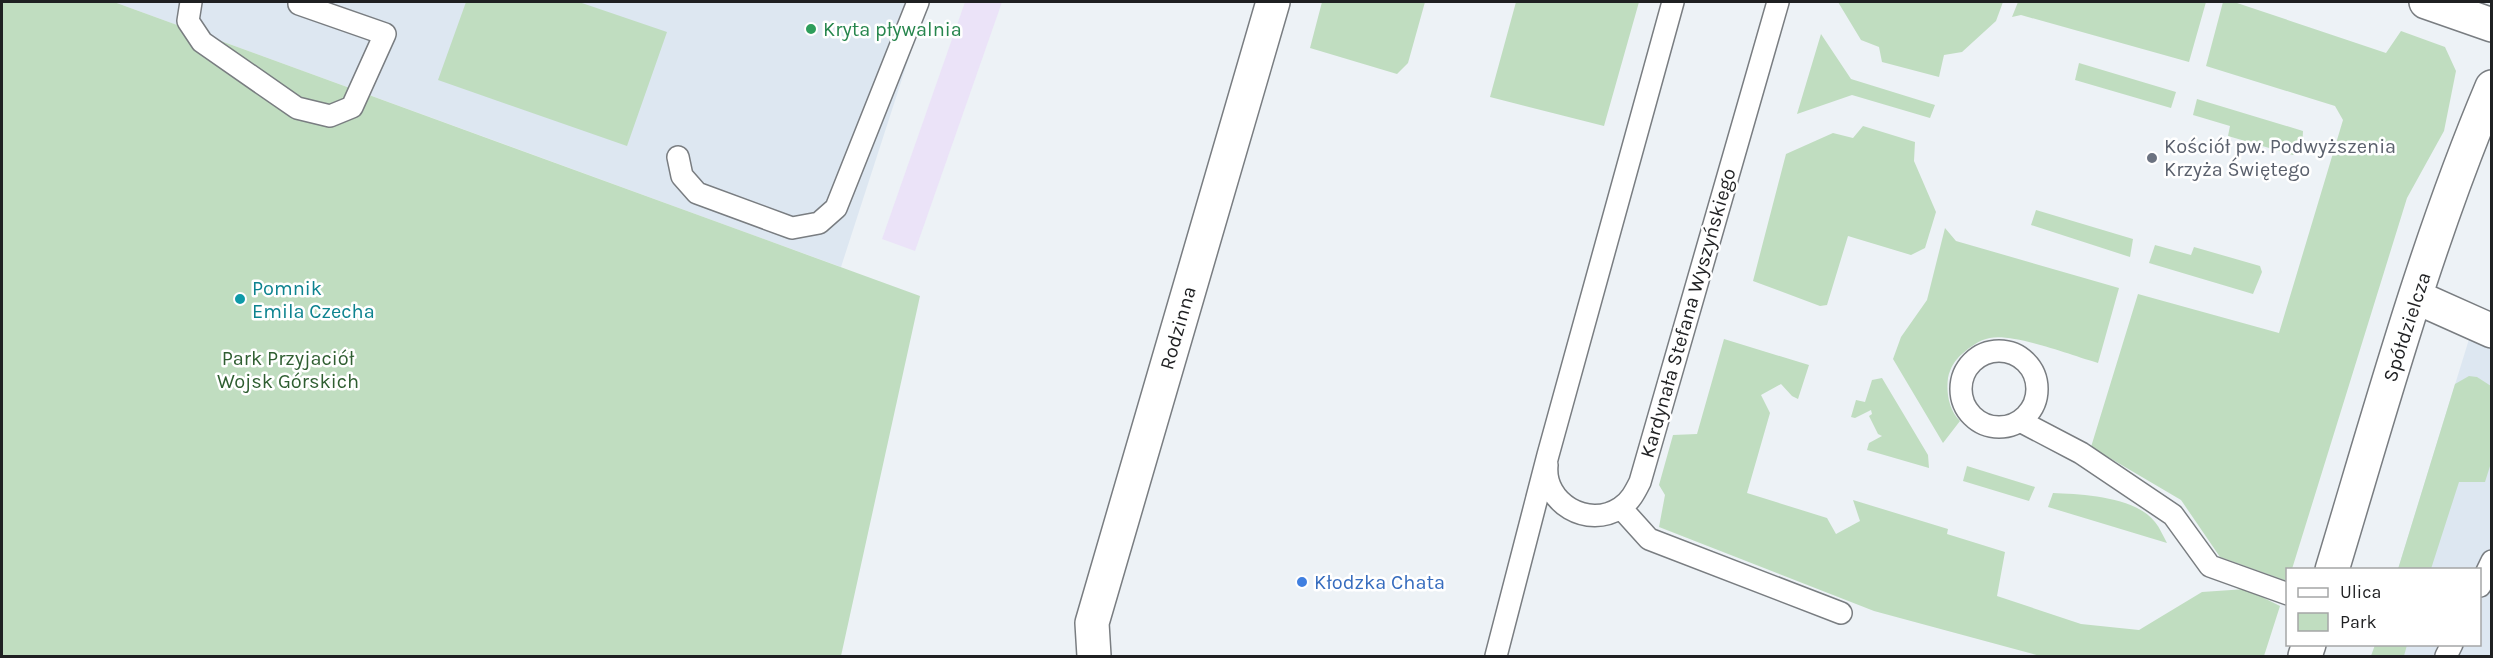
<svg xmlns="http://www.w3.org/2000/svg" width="2493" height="658" font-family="Karla,sans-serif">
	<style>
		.built { fill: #dde7f1 }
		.industrial { fill: #ebe3f8 }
		.green { fill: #c0ddc0 }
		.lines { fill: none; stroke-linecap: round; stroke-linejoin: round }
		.lane-casing { stroke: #797d81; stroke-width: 24 }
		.street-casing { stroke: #797d81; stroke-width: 36 }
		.lane { stroke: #fff; stroke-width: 21 }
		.street { stroke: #fff; stroke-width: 33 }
		.leisure-dot { fill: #2e9e5b; stroke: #fff; stroke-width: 2 }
		.worship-dot { fill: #6b7280; stroke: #fff; stroke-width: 2 }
		.culture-dot { fill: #0f9aa8; stroke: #fff; stroke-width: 2 }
		.shop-dot { fill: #3f7fe0; stroke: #fff; stroke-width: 2 }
		.labels { text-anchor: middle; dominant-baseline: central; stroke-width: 5; stroke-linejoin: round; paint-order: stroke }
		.leisure-label { font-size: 20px; fill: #27864d; stroke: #fff; text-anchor: start }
		.worship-label { font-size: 20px; fill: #5b616d; stroke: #fff; text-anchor: start }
		.culture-label { font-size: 20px; fill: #0d838f; stroke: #fff; text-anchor: start }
		.street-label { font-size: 20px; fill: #1f2022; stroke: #fff }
		.park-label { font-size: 20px; fill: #2f5e31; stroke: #fff }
		.shop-label { font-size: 20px; fill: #366cbe; stroke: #fff; text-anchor: start }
	</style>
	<rect width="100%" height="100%" fill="#edf2f6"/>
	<path class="built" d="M114,2H927L841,267Z
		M2470,336L2491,347V656H2371L2375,645L2480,644V570L2398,569Z"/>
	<path class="industrial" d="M965,2H1002L915,251L882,239Z"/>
	<path class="green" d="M2,2H114L920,296L841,656H2Z
		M466,2H579L667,32L627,146L438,80Z
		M1322,2H1425L1408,63L1397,74L1310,48Z
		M1516,2H1639L1604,126L1490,97Z
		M1838,2H2003L1996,21L1962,52L1944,55L1939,77L1882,62L1879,47L1861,40Z
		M2018,2H2206L2189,62L2021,15L2012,17Z
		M2223,2H2234L2386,53L2401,31L2445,47L2456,71L2444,131L2407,198L2292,569L2288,570L2287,581L2220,557L2181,500L2091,447L2138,294L2279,333L2343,120L2335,106L2206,66Z
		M1821,34L1851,79L1935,105L1930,118L1852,95L1797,114Z
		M2079,63L2176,92L2171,108L2075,80Z
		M2197,99L2303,131L2302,149L2293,155L2228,136L2230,126L2193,115Z
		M1863,126L1915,142L1914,161L1936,212L1925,248L1911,255L1848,236L1827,305L1820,306L1753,281L1786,154L1833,133L1853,138Z
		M2036,210L2133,239L2130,257L2031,225Z
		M1945,228L1956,241L2119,288L2098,363C2073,356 2014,333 1990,338C1979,340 1970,347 1962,354C1955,360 1950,368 1948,378C1946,393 1949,410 1960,421L1943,443L1893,359L1901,337L1927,300Z
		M2155,245L2191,255L2194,247L2260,266L2262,272L2253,294L2149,263Z
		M1724,339L1809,365L1798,399L1792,396L1781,384L1761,395L1770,413L1747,493L1827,518L1836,534L1860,521L1853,500L1948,529L1947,534L2005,552L1997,596L2081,624L2139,630L2202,592L2246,589L2280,606L2264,656H2040L1874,611L1659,527L1665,495L1659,485L1673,435L1697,434Z
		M2469,376L2477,377L2491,386V463L2485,482H2459L2431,569H2398L2455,384Z
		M1882,378L1928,455L1929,468L1867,450L1869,443L1882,436L1878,434L1869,416L1872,414L1871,410L1855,418L1851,417L1856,400L1865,402L1872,380Z
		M1967,466L2035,487L2029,501L1963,481Z
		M2053,493C2083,494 2136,497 2155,522C2160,528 2163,536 2167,543L2048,507Z
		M2375,645V644L2407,645L2404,656H2371Z"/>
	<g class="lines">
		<defs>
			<path id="lane" d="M191,2L188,21L202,42L297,108L330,116L352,107L385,34L299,4
				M678,157L682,176L697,193L792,228L819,223L836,208L918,2
				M1961 389a38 38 0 1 1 76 0a38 38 0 1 1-76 0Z
				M2020,421L2081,453L2173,515L2210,566L2288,594
				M1547,465C1543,503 1588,529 1620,508C1630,502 1635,492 1640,482L1778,2
				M1621,508L1649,539L1841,613
				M2480,586L2492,561
				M1496,656L1548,455L1673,2
				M2446,656L2452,644"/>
			<path id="street" d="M2426,2L2492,25
				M2416,297L2492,331
				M2332,570C2381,408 2426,243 2492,87
				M1094,656L1092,623L1273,2
				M2305,656L2309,644"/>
		</defs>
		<use href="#lane" class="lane-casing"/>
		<use href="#street" class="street-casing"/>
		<use href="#lane" class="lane"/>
		<use href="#street" class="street"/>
	</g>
	<circle class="leisure-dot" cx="811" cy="29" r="6"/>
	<circle class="worship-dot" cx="2152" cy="158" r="6"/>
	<circle class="culture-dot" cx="240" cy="299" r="6"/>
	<circle class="shop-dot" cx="1302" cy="582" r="6"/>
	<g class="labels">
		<g class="leisure-label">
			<text x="823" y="29">Kryta pływalnia</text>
		</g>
		<g class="worship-label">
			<text x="2164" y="146">Kościół pw. Podwyższenia<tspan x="2164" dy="23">Krzyża Świętego</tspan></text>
		</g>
		<g class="culture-label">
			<text x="252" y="288">Pomnik<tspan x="252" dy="23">Emila Czecha</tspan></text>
		</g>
		<g class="street-label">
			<text transform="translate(1688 313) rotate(-74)">Kardynała Stefana Wyszyńskiego</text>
			<text transform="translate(2407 327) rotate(-72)">Spółdzielcza</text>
			<text transform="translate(1178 328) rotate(-74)">Rodzinna</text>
		</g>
		<g class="park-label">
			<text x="288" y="358">Park Przyjaciół<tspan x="288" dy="23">Wojsk Górskich</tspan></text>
		</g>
		<g class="shop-label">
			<text x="1314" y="582">Kłodzka Chata</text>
		</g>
	</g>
	<rect width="2493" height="658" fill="none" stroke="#1f2022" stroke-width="6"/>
	<rect x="2286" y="568" width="195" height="78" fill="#ffffff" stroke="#a5a6a7" stroke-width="1.5"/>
	<rect x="2298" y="588" width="30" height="9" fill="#ffffff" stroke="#a5a6a7" stroke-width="1.5"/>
	<text x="2340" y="598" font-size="18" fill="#1f2022">Ulica</text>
	<rect x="2298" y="613" width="30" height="18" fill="#c0ddc0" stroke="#a5a6a7" stroke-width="1.5"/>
	<text x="2340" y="628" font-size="18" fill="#1f2022">Park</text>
</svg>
